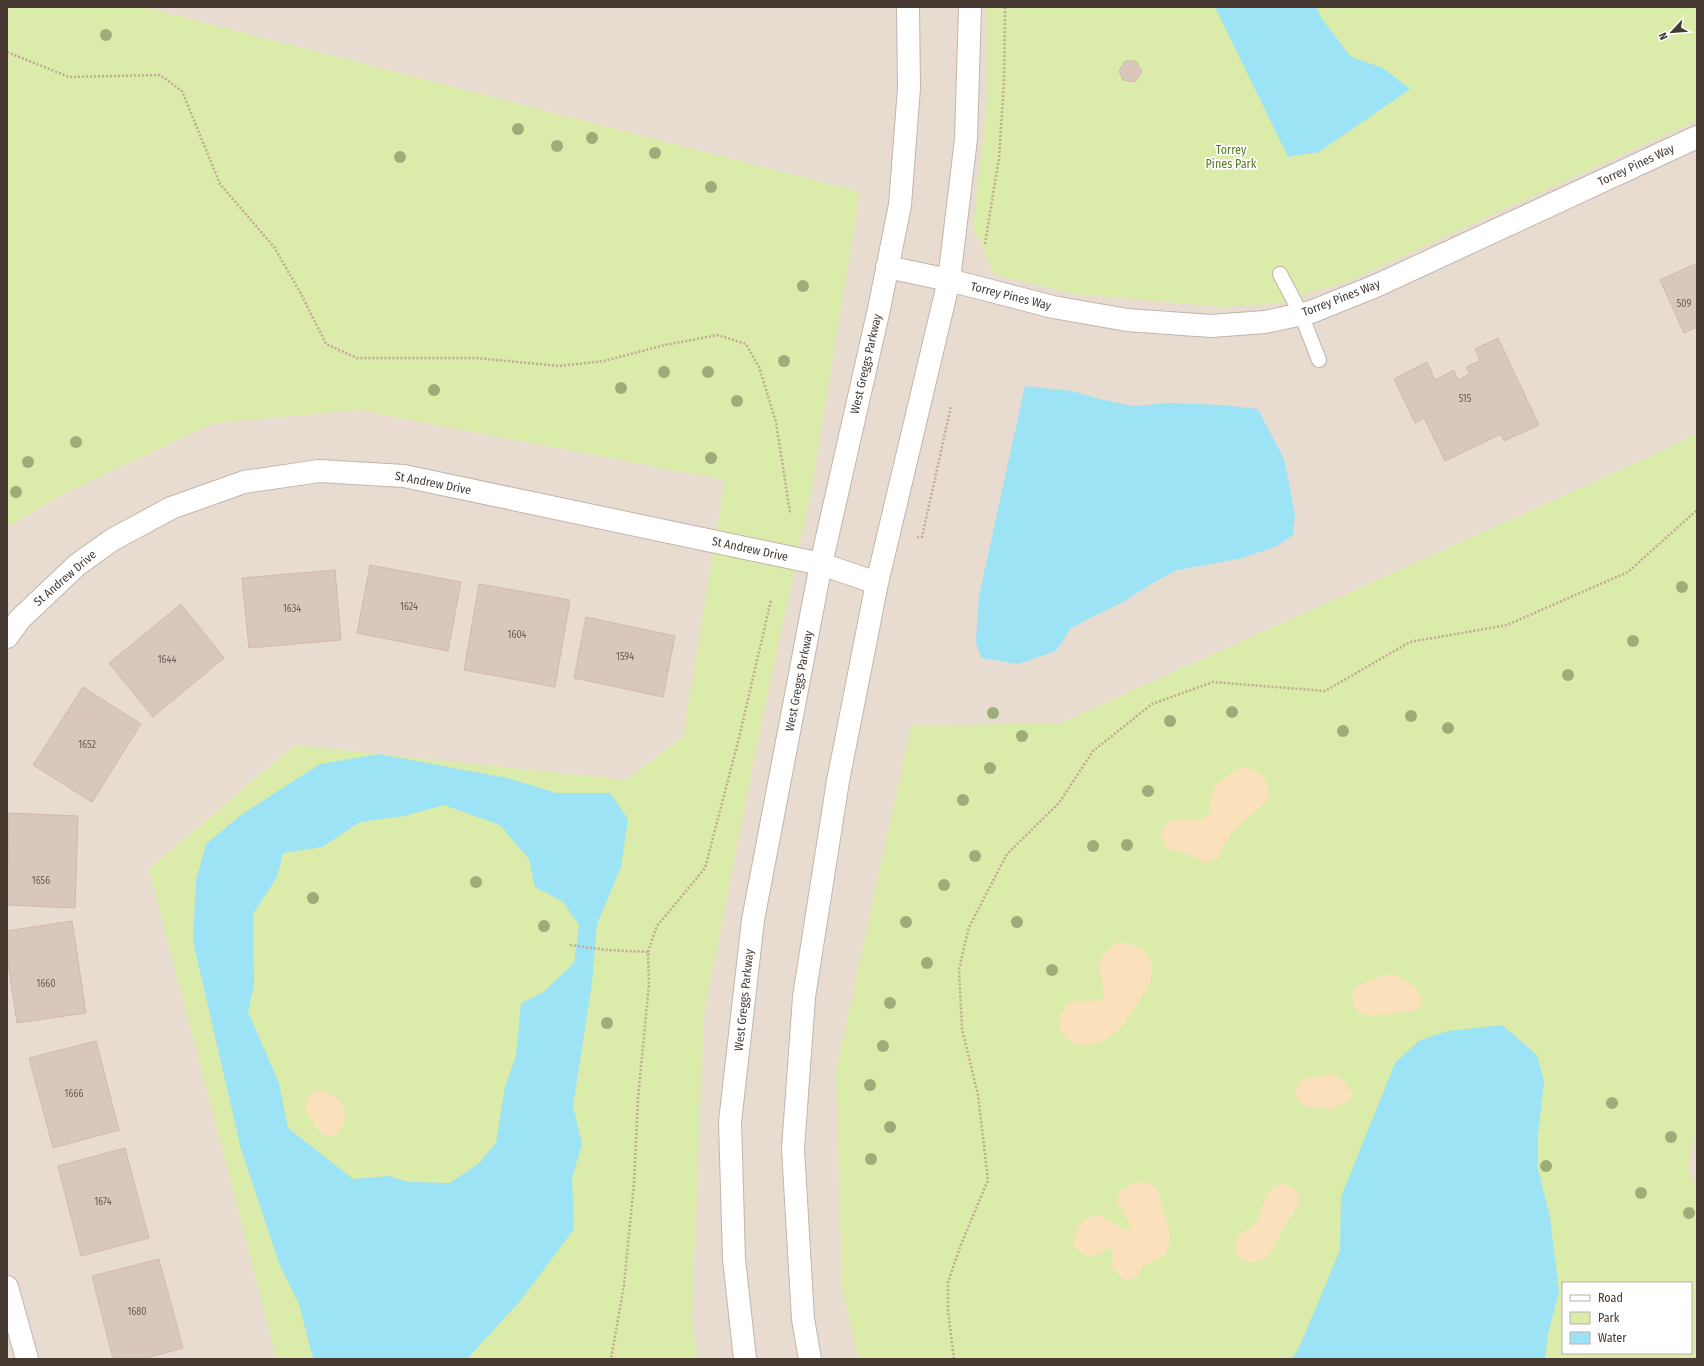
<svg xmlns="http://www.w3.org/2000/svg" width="1704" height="1366" font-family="'Fira Sans Condensed',sans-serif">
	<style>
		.residential { fill: #e8dcd1; fill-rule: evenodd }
		.green { fill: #dbeba9; fill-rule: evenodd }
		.sand { fill: #fbe0bc }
		.water { fill: #9be3f5; fill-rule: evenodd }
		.building { fill: #d9c7bb; stroke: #d1baab }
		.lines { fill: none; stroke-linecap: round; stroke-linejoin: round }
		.service-casing { stroke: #c2b4a9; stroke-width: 16 }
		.minor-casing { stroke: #c2b4a9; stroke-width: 24 }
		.path { stroke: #c2a996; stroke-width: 2.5; stroke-dasharray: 2 2; stroke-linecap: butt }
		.service { stroke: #fff; stroke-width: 14 }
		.minor { stroke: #fff; stroke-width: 22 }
		.tree { fill: #9dad7a }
		.labels { text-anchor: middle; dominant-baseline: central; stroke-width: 3.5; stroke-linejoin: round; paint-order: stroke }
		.number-label { font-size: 10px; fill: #6b5d55 }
		.park-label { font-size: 12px; fill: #577b23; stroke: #fff }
		.street-label { font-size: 12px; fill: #463a33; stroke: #fff }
	</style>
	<rect width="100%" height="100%" fill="#f3ebe4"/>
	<path class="residential" d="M7,7H1697V1359H7ZM1563,1283H1691V1353H1563Z"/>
	<path class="green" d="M7,7H144L860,192L810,497L760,731L704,1015L692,1315L697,1359H277L149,869L295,745L626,780L683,737L725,480L359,410L214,423L65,493L11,525L7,523Z
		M986,7H1697V120L1349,281L1272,304L1224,307L1074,294L994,274L973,226L988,92Z
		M1697,433V1120L1688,1169L1697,1188V1359H858L842,1289L836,1071L911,726L1061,723L1658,453ZM1563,1283H1691V1353H1563Z"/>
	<path class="sand" d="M1243,767C1264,773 1267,775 1269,798C1258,810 1245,819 1234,831C1227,839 1222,849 1218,859L1205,863L1187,853L1167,849L1160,835L1168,821L1202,819L1211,813C1211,808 1209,799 1211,794C1217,781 1231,772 1243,767Z
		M1117,942L1130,944L1145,951L1152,965L1150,985L1120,1029L1102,1042L1085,1046L1071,1042L1060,1031L1059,1015L1066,1006L1076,1001L1090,1002L1103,999C1105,971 1087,964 1117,942Z
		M1393,974C1410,981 1416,984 1423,1002L1416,1010C1405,1012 1368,1018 1359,1013C1353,1008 1353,1000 1352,993C1363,980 1377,977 1393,974Z
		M1332,1074C1342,1077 1347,1084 1352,1093L1350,1101L1332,1109L1303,1106L1295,1095L1299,1082L1307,1078Z
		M316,1090C342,1092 355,1115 336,1135H325L317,1129L306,1111L307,1097Z
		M1147,1182L1158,1189L1162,1208L1169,1227L1170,1242L1166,1254L1145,1265L1136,1278L1123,1280L1112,1266L1113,1251L1106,1248C1092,1260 1088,1257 1074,1247C1074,1227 1080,1219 1099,1214L1122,1229L1131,1230L1128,1221L1117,1201L1120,1191L1133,1183Z
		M1280,1184L1292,1187L1299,1195V1204L1282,1230L1276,1243L1268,1256L1257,1262H1245L1236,1254L1235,1241L1240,1233L1250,1228L1259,1218L1266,1195L1273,1188Z"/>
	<path class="water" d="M1215,7H1316L1322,19L1351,57L1383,68L1410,89L1319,152L1288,157Z
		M1025,386L1071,391L1100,399L1132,406L1170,403L1221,405L1258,409L1284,459L1295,514L1293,535L1275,547L1238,559L1177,570L1151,584L1123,602L1094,616L1071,628L1056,651L1018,664L981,658L976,642L979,596Z
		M379,754L507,778L557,793H610L628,819L621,867L597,924L592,983L573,1106L582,1144L572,1178L574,1229L521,1300L467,1359H315L312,1355L299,1304L279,1263L241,1149L193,941L196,880L206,844L241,815L320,764ZM444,805L500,825L529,859L535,887L563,902L579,925L574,963L542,993L521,1003L516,1056L505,1087L496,1143L478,1164L450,1183L409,1182L388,1176L353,1179L288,1128L279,1083L248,1012L254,984L253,914L277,877L283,853L322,847L360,822L404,816Z
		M1502,1025L1537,1055L1544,1081L1538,1134V1169L1550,1217L1559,1292L1548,1334L1545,1359H1291L1299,1348L1340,1250L1341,1197L1395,1063L1420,1040L1448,1031Z"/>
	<path class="building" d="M1125,61H1136L1142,72L1135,82L1123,80L1119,71Z
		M1697,263V327L1684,333L1660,280Z
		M1498,338L1539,425L1504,441L1501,434L1445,461L1424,418L1415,423L1394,379L1427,362L1435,380L1454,370L1458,380L1470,374L1466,367L1480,361L1475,349Z
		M370,565L461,582L448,651L357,633Z
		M335,570L341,640L249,648L242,578Z
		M479,584L570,600L555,687L464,670Z
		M181,604L224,658L153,717L109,663Z
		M586,617L675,636L663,697L574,678Z
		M83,687L141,724L92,802L33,765Z
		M9,813L78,816L75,908L7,905Z
		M72,921L86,1013L17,1023L7,956V931Z
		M96,1041L119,1130L53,1148L29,1058Z
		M125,1148L149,1238L81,1256L58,1166Z
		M159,1259L183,1348L143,1359H113L92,1276Z"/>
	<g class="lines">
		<defs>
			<path id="service" d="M1280,274L1301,314L1319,360"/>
			<path id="minor" d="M887,267L949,280L1053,307L1127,320L1211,326L1265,322L1311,312L1378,285L1697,137
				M7,637L20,619L77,565L112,540L171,508L244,482L319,471L404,476L821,564L877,583
				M7,1287L27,1359
				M745,1359L734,1259L730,1122L753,920L821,564L879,309L900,205L909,88L908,7
				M810,1359L803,1319L793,1149L804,997L838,781L877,583L949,280L966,139L970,7"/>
		</defs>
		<use href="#service" class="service-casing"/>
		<use href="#minor" class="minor-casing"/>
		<path class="path" d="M7,52L69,77L160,75L182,91L220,184L274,247L300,292L326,344L357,358H476L559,366L604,361L665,345L718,335L746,344L759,367L776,422L790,513
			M985,244L999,158L1004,81L1005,7
			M917,537H922L951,406
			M570,945L607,950L648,952L649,984L638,1098L634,1183L624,1285L611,1359
			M648,952L657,926L705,868L739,738L771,600
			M954,1359L948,1311V1282L960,1247L988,1180L978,1095L962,1029L959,969L969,927L1007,854L1059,803L1093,751L1152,704L1213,682L1325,691L1410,642L1507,625L1628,572L1697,510"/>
		<use href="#service" class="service"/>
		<use href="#minor" class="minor"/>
	</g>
	<g class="tree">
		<circle cx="106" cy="35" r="6"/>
		<circle cx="518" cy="129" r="6"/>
		<circle cx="592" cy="138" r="6"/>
		<circle cx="557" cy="146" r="6"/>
		<circle cx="655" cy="153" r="6"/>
		<circle cx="400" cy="157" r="6"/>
		<circle cx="711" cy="187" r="6"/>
		<circle cx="803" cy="286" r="6"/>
		<circle cx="784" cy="361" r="6"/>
		<circle cx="664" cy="372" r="6"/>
		<circle cx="708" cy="372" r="6"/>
		<circle cx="621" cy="388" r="6"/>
		<circle cx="434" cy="390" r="6"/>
		<circle cx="737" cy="401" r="6"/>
		<circle cx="76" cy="442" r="6"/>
		<circle cx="711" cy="458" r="6"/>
		<circle cx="28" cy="462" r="6"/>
		<circle cx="16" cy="492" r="6"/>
		<circle cx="1682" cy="587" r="6"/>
		<circle cx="1633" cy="641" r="6"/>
		<circle cx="1568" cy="675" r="6"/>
		<circle cx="1232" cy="712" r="6"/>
		<circle cx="993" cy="713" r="6"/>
		<circle cx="1411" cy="716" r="6"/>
		<circle cx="1170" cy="721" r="6"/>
		<circle cx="1448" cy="728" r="6"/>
		<circle cx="1343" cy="731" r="6"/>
		<circle cx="1022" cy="736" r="6"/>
		<circle cx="990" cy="768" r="6"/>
		<circle cx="1148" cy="791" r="6"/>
		<circle cx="963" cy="800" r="6"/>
		<circle cx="1127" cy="845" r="6"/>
		<circle cx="1093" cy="846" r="6"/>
		<circle cx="975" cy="856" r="6"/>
		<circle cx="476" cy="882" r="6"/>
		<circle cx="944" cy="885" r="6"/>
		<circle cx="313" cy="898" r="6"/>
		<circle cx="906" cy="922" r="6"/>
		<circle cx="1017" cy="922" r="6"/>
		<circle cx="544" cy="926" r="6"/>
		<circle cx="927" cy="963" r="6"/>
		<circle cx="1052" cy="970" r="6"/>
		<circle cx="890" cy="1003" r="6"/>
		<circle cx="607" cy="1023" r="6"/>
		<circle cx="883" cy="1046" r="6"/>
		<circle cx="870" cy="1085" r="6"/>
		<circle cx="1612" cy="1103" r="6"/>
		<circle cx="890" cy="1127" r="6"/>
		<circle cx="1671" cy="1137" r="6"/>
		<circle cx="871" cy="1159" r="6"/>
		<circle cx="1546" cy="1166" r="6"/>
		<circle cx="1641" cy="1193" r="6"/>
		<circle cx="1689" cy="1213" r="6"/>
	</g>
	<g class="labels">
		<g class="number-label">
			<text x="1684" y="304">509</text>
			<text x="1465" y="399">515</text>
			<text x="409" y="607">1624</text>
			<text x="292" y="609">1634</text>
			<text x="517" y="635">1604</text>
			<text x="625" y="657">1594</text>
			<text x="167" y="660">1644</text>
			<text x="87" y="745">1652</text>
			<text x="41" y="881">1656</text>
			<text x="46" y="984">1660</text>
			<text x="74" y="1094">1666</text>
			<text x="103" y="1202">1674</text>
			<text x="137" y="1312">1680</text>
		</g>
		<g class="park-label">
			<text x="1231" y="150">Torrey<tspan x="1231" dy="14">Pines Park</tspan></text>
		</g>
		<g class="street-label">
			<text transform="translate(1636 165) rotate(-25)">Torrey Pines Way</text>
			<text transform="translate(1011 296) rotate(14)">Torrey Pines Way</text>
			<text transform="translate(1341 298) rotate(-21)">Torrey Pines Way</text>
			<text transform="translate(866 364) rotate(-77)">West Greggs Parkway</text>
			<text transform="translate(433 483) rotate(11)">St Andrew Drive</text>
			<text transform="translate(750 549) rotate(12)">St Andrew Drive</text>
			<text transform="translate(65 578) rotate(-41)">St Andrew Drive</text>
			<text transform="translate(799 681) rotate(-79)">West Greggs Parkway</text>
			<text transform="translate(744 1000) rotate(-84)">West Greggs Parkway</text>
		</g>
	</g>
	<rect width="1704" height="1366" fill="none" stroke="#463a33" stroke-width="16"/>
	<rect x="1562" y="1282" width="130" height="72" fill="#ffffff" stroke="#b5b0ad"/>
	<rect x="1570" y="1295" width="20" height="6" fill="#ffffff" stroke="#b5b0ad"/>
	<text x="1598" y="1302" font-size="12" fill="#463a33">Road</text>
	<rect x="1570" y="1312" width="20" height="12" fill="#dbeba9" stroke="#b5b0ad"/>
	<text x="1598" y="1322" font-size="12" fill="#463a33">Park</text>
	<rect x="1570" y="1332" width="20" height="12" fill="#9be3f5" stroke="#b5b0ad"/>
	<text x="1598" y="1342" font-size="12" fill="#463a33">Water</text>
	<g transform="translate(1672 32) rotate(244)" stroke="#ffffff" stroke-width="3" paint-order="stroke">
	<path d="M0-3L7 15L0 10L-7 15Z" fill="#463a33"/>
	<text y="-6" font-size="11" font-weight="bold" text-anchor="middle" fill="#463a33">N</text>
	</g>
</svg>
